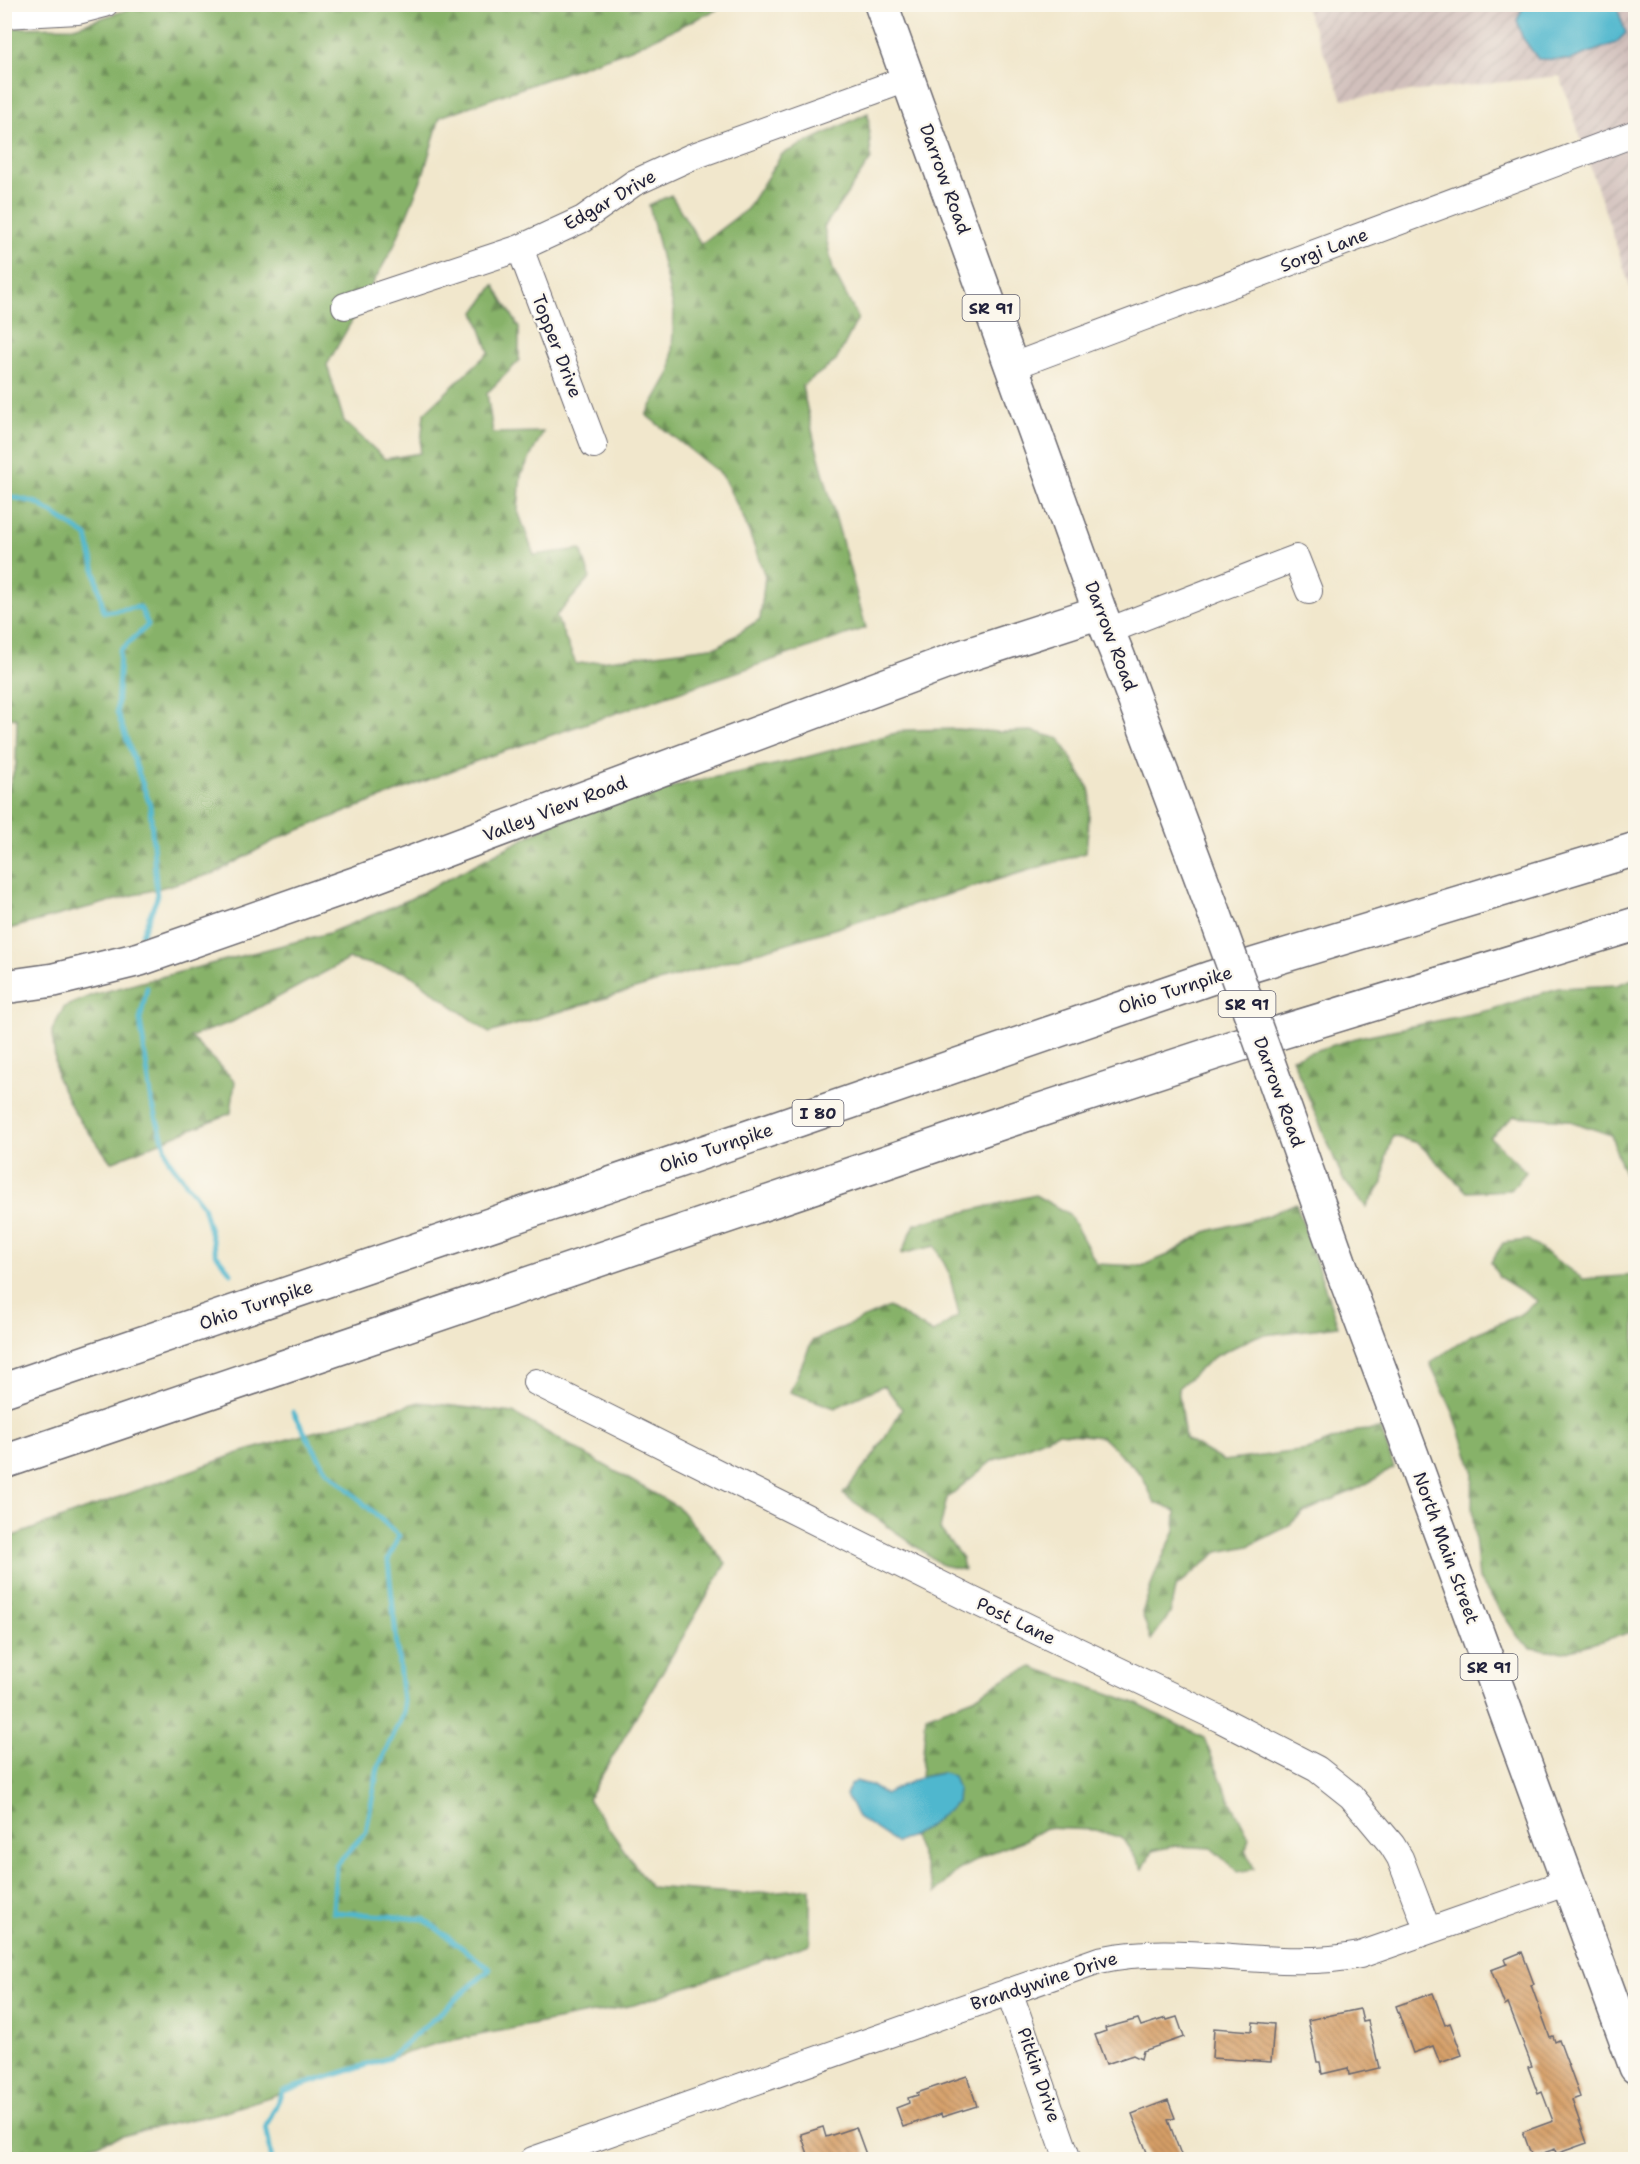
<svg xmlns="http://www.w3.org/2000/svg" width="1640" height="2164" font-family="'Shantell Sans',sans-serif">
	<style>
		.industrial { fill: url(#industrial-furrows) }
		.forest { fill: url(#forest-firs); stroke: #546a52; stroke-width: 1.5 }
		.water { fill: #50b7ce; stroke: #396c84; stroke-width: 1.5 }
		.lines { fill: none; stroke-linecap: round; stroke-linejoin: round }
		.stream { stroke: #50b7ce; stroke-width: 5 }
		.building { fill: url(#building-back-hatch) }
		.minor-casing { stroke: #6a676e; stroke-width: 28 }
		.major-casing { stroke: #6a676e; stroke-width: 36 }
		.highway-casing { stroke: #6a676e; stroke-width: 36 }
		.minor { stroke: #fff; stroke-width: 26 }
		.major { stroke: #fff; stroke-width: 33 }
		.highway { stroke: #fff; stroke-width: 33 }
		.major-bridge-casing { stroke: #6a676e; stroke-width: 36; stroke-linecap: butt }
		.major-bridge { stroke: #fff; stroke-width: 33 }
		.labels { text-anchor: middle; dominant-baseline: central; stroke-width: 4.5; stroke-linejoin: round; paint-order: stroke }
		.shield { fill: #fbf7ec; stroke: #636270; stroke-width: 1.5 }
		.shield-label { font-size: 16px; font-weight: bold; fill: #22223b }
		.street-label { font-size: 18px; fill: #22223b; stroke: #fbf7ec }
	</style>
	<defs>
		<pattern id="industrial-furrows" width="10" height="10" patternUnits="userSpaceOnUse" patternTransform="scale(1.5)"><rect width="10" height="10" fill="#d1c0bc"/><path d="M-1 1l2-2M0 10L10 0M9 11l2-2" fill="none" stroke="#b3a5a2"/></pattern>
		<pattern id="forest-firs" width="22" height="20" patternUnits="userSpaceOnUse" patternTransform="scale(1.5)"><rect width="22" height="20" fill="#87b269"/><path d="M5 1l3.5 6h-7zM16 11l3.5 6h-7z" fill="#6e9058"/></pattern>
		<pattern id="building-back-hatch" width="6" height="6" patternUnits="userSpaceOnUse" patternTransform="scale(1.5)"><rect width="6" height="6" fill="#d59e66"/><path d="M-1 5l2 2M0 0l6 6M5-1l2 2" fill="none" stroke="#ac8055"/></pattern>
	</defs>
	<rect width="100%" height="100%" fill="#fbf7ec"/>
	<filter id="ink" filterUnits="userSpaceOnUse"><feTurbulence type="fractalNoise" baseFrequency=".0167" numOctaves="2"/><feDisplacementMap in="SourceGraphic" scale="12" xChannelSelector="R" yChannelSelector="G"/><feConvolveMatrix kernelMatrix="1 2 1 2 8 2 1 2 1" color-interpolation-filters="sRGB"/></filter>
	<filter id="wash" filterUnits="userSpaceOnUse"><feTurbulence type="fractalNoise" baseFrequency=".008" numOctaves="4" result="noise"/><feDisplacementMap in="SourceGraphic" scale="24" xChannelSelector="R" yChannelSelector="G"/><feGaussianBlur stdDeviation="1.35" result="paint"/><feColorMatrix in="noise" values="0 0 0 0 0 0 0 0 0 0 0 0 0 0 0 0 0 1.4 0 .05"/><feComposite in="paint" operator="in"/></filter>
	<g filter="url(#wash)">
		<rect width="100%" height="100%" fill="#f1e7cc"/>
		<path class="industrial" d="M1304,5H1635V301L1560,76L1343,99Z"/>
		<path class="forest" d="M145,4L727,5L631,49L440,117L423,175L394,246L327,365L344,421L385,459L420,453L424,413L489,352L475,312L494,285L519,327V361L487,393L493,433L543,432L521,475L518,511L534,555L581,549L590,578L556,616L576,664L719,646L760,619L765,576L744,519L722,475L646,415L671,371L674,311L649,205L671,195L701,244L747,209L782,154L868,113L871,159L824,227L833,270L858,318L836,361L802,386L814,439L866,628L487,757L281,837L215,873L5,930V798L16,765L17,719L4,715V28L74,27Z
			M957,729L999,732L1032,731L1060,739L1091,792L1086,853L489,1033L408,973L349,959L232,1022L190,1037L235,1081L231,1113L111,1162L74,1112L57,1078L52,1031L64,1007L92,995L329,933L408,900L559,820L687,783L788,762L907,730Z
			M1635,978V1194L1621,1166L1611,1135L1567,1120L1514,1116L1490,1137L1526,1172L1511,1190L1467,1192L1418,1143L1393,1136L1386,1158L1383,1183L1366,1207L1343,1179L1292,1058L1359,1037L1490,1010L1558,988L1617,985Z
			M1035,1195L1069,1214L1097,1264L1142,1266L1168,1255L1205,1232L1267,1216L1296,1203L1338,1326L1257,1336L1214,1357L1178,1388L1185,1439L1223,1461L1308,1450L1357,1431L1381,1429L1394,1468L1359,1488L1304,1512L1288,1526L1249,1546L1218,1552L1175,1588L1170,1614L1151,1640L1142,1613L1156,1571L1175,1531L1176,1511L1155,1503L1141,1474L1102,1437L1058,1433L992,1461L947,1498L940,1529L962,1558L964,1570L942,1565L843,1494L874,1455L902,1409L884,1385L835,1408L790,1392L812,1341L889,1307L933,1333L959,1315L949,1273L935,1246L901,1254L915,1224Z
			M1528,1240L1583,1279L1635,1275V1631L1564,1652L1531,1648L1519,1638L1479,1579L1472,1506L1473,1470L1454,1414L1430,1363L1470,1336L1519,1315L1538,1301L1499,1277L1491,1262L1503,1243Z
			M419,1402L513,1413L678,1507L726,1563L588,1799L650,1887L747,1894L810,1888V1944L634,2005L438,2043L216,2114L143,2130L46,2159H5V1539L239,1453Z
			M1032,1667L1133,1702L1204,1738L1228,1796L1249,1837L1246,1849L1254,1869L1238,1872L1211,1848L1174,1846L1152,1851L1143,1869L1122,1838L1095,1830L1045,1828L1025,1840L985,1855L957,1871L935,1893L913,1836L957,1802L942,1773L921,1777L926,1716L974,1698L1007,1677Z"/>
		<path class="water" d="M1524,5H1616L1626,33L1616,43L1570,60L1538,59L1522,37L1517,20Z
			M942,1773L953,1776L958,1790L957,1802L925,1829L897,1843L858,1817L846,1795L850,1785L856,1781L870,1785L884,1794L921,1777Z"/>
		<g class="lines">
			<path class="stream" d="M4,495L37,503L87,536L104,612L140,607L148,625L120,651L117,712L150,805L157,898L142,934
				M147,988L140,1020L152,1103L169,1160L203,1206L216,1254L231,1273
				M272,2160L266,2126L283,2091L389,2058L490,1969L424,1919L333,1912L336,1865L366,1832L378,1768L404,1712L388,1560L399,1536L325,1468L293,1412"/>
		</g>
		<g id="blocks">
			<path class="building" d="M1522,1952L1534,1984L1531,1985L1550,2037L1553,2036L1555,2042L1559,2040L1580,2097L1572,2100L1587,2143L1556,2154L1555,2149L1532,2157L1523,2132L1553,2121L1542,2092L1538,2094L1528,2067L1532,2066L1508,2004L1505,2006L1491,1970L1507,1964L1505,1959Z
				M1433,1993L1445,2025L1450,2023L1462,2055L1440,2063L1433,2046L1413,2053L1396,2006Z
				M1360,2009L1363,2022L1368,2021L1379,2068L1349,2075L1348,2068L1322,2074L1320,2062H1317L1308,2020Z
				M1177,2017L1184,2037L1143,2051L1141,2059L1133,2055L1106,2064L1095,2035L1106,2031L1105,2028L1138,2019L1141,2026L1166,2018L1167,2020Z
				M1253,2022L1274,2024L1271,2062L1212,2058L1214,2028L1252,2031Z
				M967,2076L977,2106L942,2117L941,2114L903,2127L896,2108L909,2103L908,2098L918,2095L917,2093Z
				M1168,2100L1175,2118L1168,2120L1183,2160H1150L1132,2114Z
				M823,2127L826,2137L856,2127L868,2160H810L801,2134Z"/>
		</g>
	</g>
	<g filter="url(#ink)">
		<use href="#blocks" fill-opacity="0" stroke="#6a676e" stroke-width="1.5"/>
		<g class="lines">
			<defs>
				<path id="minor" d="M4,15L78,11L105,4
					M520,248L594,445
					M345,306L520,248L583,219L634,183L691,157L907,79
					M1013,366L1636,133
					M1108,631L1296,558L1309,591
					M536,1382L970,1599L1220,1719L1317,1769L1351,1796L1392,1845L1400,1858L1428,1931
					M1009,1991L1068,2160
					M533,2160L1099,1960C1185,1941 1273,1972 1360,1955L1568,1882"/>
				<path id="major" d="M881,4L1100,612L1118,656L1214,912
					M4,987L54,980L140,959L360,882L961,657L1100,612
					M1280,1095L1341,1267L1409,1447L1636,2067"/>
				<path id="highway" d="M4,1390L772,1129L1210,978L1636,849
					M4,1462L1004,1122L1239,1045L1636,924"/>
			</defs>
			<use href="#minor" class="minor-casing"/>
			<use href="#major" class="major-casing"/>
			<use href="#highway" class="highway-casing"/>
			<use href="#minor" class="minor"/>
			<use href="#major" class="major"/>
			<use href="#highway" class="highway"/>
			<defs>
				<path id="major-bridge" d="M1214,912L1280,1095"/>
			</defs>
			<use href="#major-bridge" class="major-bridge-casing"/>
			<use href="#major-bridge" class="major-bridge"/>
		</g>
	</g>
	<g class="labels">
		<g class="shield">
			<rect x="962.5" y="295" width="57" height="26" rx="4.5"/>
			<rect x="1218.5" y="991" width="57" height="26" rx="4.5"/>
			<rect x="792.5" y="1100" width="51" height="26" rx="4.5"/>
			<rect x="1460.5" y="1654" width="57" height="26" rx="4.5"/>
		</g>
		<g class="shield-label">
			<text x="991" y="308">SR 91</text>
			<text x="1247" y="1004">SR 91</text>
			<text x="818" y="1113">I 80</text>
			<text x="1489" y="1667">SR 91</text>
		</g>
		<g class="street-label">
			<text transform="translate(945 179) rotate(70)">Darrow Road</text>
			<text transform="translate(610 200) rotate(-30)">Edgar Drive</text>
			<text transform="translate(1324 250) rotate(-21)">Sorgi Lane</text>
			<text transform="translate(557 346) rotate(69)">Topper Drive</text>
			<text transform="translate(1111 636) rotate(69)">Darrow Road</text>
			<text transform="translate(555 809) rotate(-21)">Valley View Road</text>
			<text transform="translate(1175 990) rotate(-18)">Ohio Turnpike</text>
			<text transform="translate(1279 1092) rotate(70)">Darrow Road</text>
			<text transform="translate(716 1148) rotate(-19)">Ohio Turnpike</text>
			<text transform="translate(256 1305) rotate(-19)">Ohio Turnpike</text>
			<text transform="translate(1446 1548) rotate(70)">North Main Street</text>
			<text transform="translate(1016 1621) rotate(26)">Post Lane</text>
			<text transform="translate(1044 1981) rotate(-18)">Brandywine Drive</text>
			<text transform="translate(1039 2075) rotate(71)">Pitkin Drive</text>
		</g>
	</g>
	<rect width="1640" height="2164" fill="none" stroke="#fbf7ec" stroke-width="24"/>
</svg>
